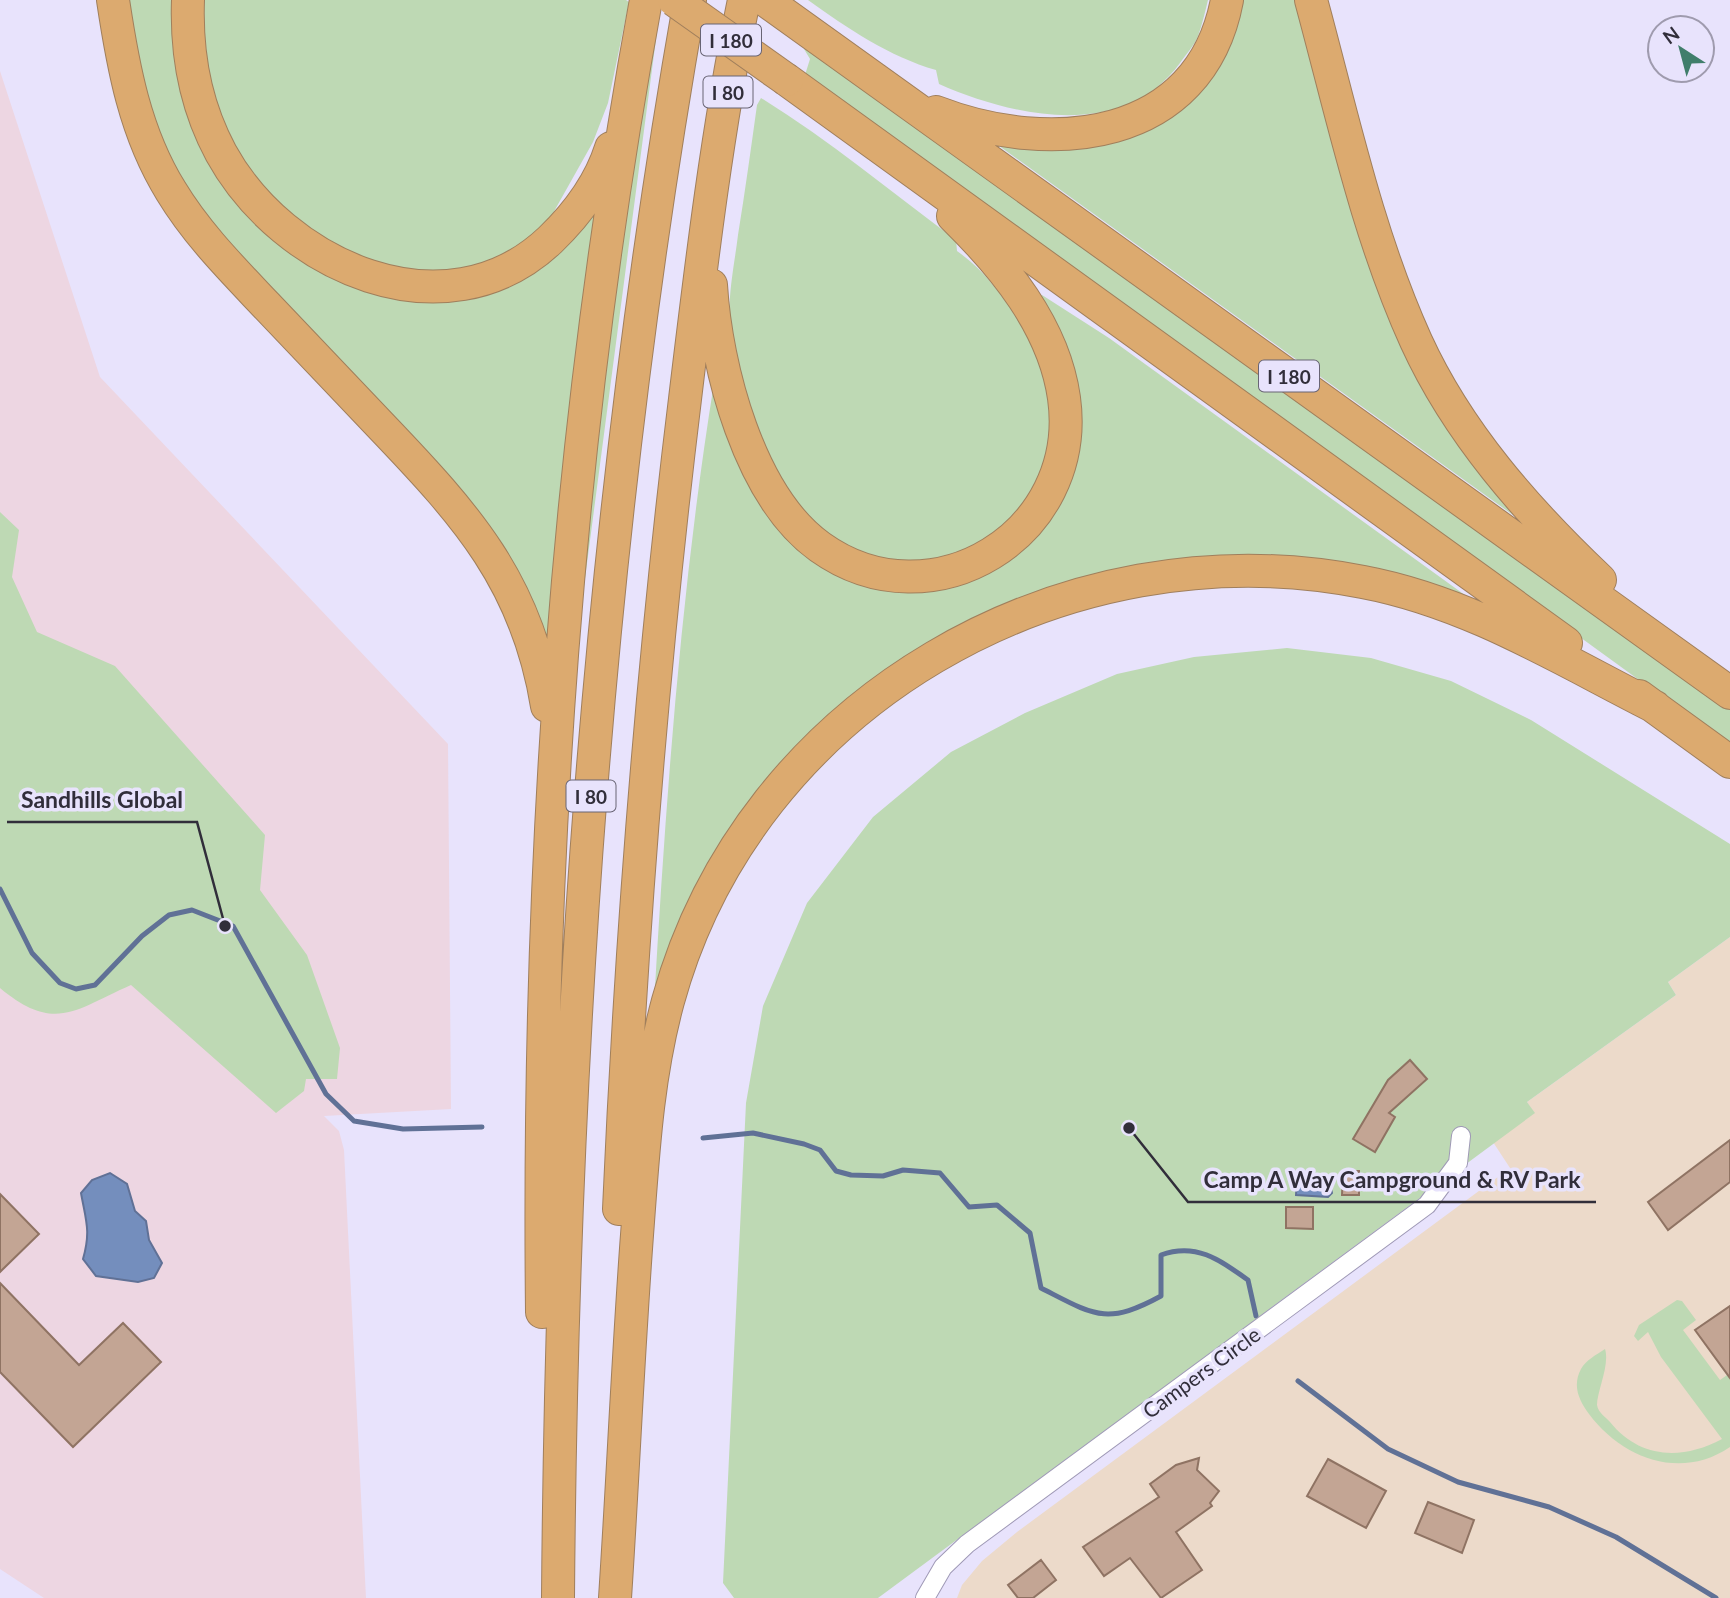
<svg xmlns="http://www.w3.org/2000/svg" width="1730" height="1598" font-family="Lato,sans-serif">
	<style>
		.commercial { fill: #edd6e2 }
		.industrial { fill: #ecdaca }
		.green { fill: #bed9b4 }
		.water { fill: #748ebd; stroke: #607196; stroke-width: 2 }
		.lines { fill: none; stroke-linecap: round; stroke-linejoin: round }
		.stream { stroke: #607196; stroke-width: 5 }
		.building { fill: #c3a594; stroke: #8f7363; stroke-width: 2 }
		.minor-casing { stroke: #9f99b6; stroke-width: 20 }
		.motorway-casing { stroke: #a07f5c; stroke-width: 34 }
		.minor { stroke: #fff; stroke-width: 18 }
		.motorway { stroke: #dcaa6f; stroke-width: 32 }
		.motorway-bridge-casing { stroke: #a07f5c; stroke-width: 34; stroke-linecap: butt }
		.motorway-bridge { stroke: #dcaa6f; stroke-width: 32 }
		.labels { text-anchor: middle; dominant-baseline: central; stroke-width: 7; stroke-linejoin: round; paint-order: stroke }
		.shield { fill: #e8e3fc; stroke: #686474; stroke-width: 2 }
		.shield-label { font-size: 19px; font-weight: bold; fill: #312e3a }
		.street-label { font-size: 21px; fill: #312e3a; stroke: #e8e3fc }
		.leader { fill: none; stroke: #312e3a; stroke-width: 2.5 }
		.callout-dot { fill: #312e3a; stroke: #e8e3fc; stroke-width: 2.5 }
		.callout-label { font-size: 23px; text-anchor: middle; font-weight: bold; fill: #312e3a; stroke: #e8e3fc; stroke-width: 7; stroke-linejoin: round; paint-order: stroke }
	</style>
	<rect width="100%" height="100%" fill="#e8e3fc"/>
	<path class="commercial" d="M0,71L100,377L448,744L451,1109L324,1116L339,1131L344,1150L366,1598H44L0,1569Z"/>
	<path class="industrial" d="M1730,937V1598H957L962,1585L982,1561L1017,1532L1510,1168L1493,1142L1534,1113L1527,1102L1676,995L1668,982Z"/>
	<path class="green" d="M118,0H173L239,201L455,297L598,201L546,677L517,603L173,187Z
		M199,0H626L629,2L608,103L593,142L552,215L523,244L493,263L448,274L369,263L327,243L276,205L246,171L202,76Z
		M808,0H1208C1205,12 1202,25 1198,36C1194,46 1186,54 1180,63C1123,141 1014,117 939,84L936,70C890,57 847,28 808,0Z
		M1235,0H1300L1350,175L1520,520L970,125L1132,130Z
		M650,22L658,24L584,586L587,489Z
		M806,44L1730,710V746L805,75L810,59L804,49Z
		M761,98C829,140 891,192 956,240L957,251C984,270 1001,294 1019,321C1075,404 1055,516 956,553C927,563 887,567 858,555C779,524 742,412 731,335C726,302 734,268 738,235C745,192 751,148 757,105Z
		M1042,295L1109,338L1487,611L1423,588L1078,584L818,737L654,1004C666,797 681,588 714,383L797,541L946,581L1059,493L1039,299Z
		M0,512L19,530L12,577L37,632L115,666L265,835L260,890L307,955L340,1048L337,1079H306L304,1091L276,1113L131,985C76,1009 55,1034 0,988Z
		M1287,648L1371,658L1451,681L1531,720L1730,844V937L1668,982L1676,995L1527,1102L1535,1113L878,1598H734L723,1583L746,1103L763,1006L807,903L873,817L951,752L1025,713L1117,674L1194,657Z
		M1677,1300L1682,1301L1696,1320L1683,1330L1720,1380L1730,1373V1447C1680,1481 1622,1458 1589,1414C1579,1400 1572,1386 1581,1369C1586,1360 1596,1355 1605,1349C1610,1365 1597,1391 1597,1405C1598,1413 1607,1418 1610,1422C1639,1458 1681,1461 1722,1439L1661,1357L1648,1332L1638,1341L1634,1336L1639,1325Z"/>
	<path class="water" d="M110,1173L127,1184L135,1211L146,1221L149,1240L162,1263L154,1278L138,1282L96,1276L83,1259C91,1231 86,1221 81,1193L92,1180Z
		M1297,1179L1329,1181L1332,1193L1328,1197L1296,1195Z"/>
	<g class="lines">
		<path class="stream" d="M0,889L32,953L60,983L76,989L95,985L142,936L169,915L192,910L233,926L326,1094L354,1121L403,1129L482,1127
			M703,1138L753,1133L804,1144L820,1150L836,1171L851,1175L883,1176L903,1170L940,1173L969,1207L997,1205L1030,1233L1041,1288C1094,1315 1106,1326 1161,1296V1255C1196,1242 1220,1260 1248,1280L1256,1316
			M1298,1381L1388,1449L1458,1482L1549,1507L1616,1537L1716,1598"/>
	</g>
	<path class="building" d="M1410,1060L1427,1079L1389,1113L1395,1117L1375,1152L1353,1139L1388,1080Z
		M1730,1140V1182L1668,1230L1648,1202Z
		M1343,1171H1359V1195H1342Z
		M0,1194L39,1234L0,1272Z
		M1286,1207H1313V1229L1286,1228Z
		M0,1283L79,1365L123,1323L161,1362L73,1447L0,1372Z
		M1730,1306V1378L1695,1330Z
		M1199,1458L1197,1470L1219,1491L1210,1503L1212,1506L1176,1532L1202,1570L1161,1598L1130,1558L1104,1576L1083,1547L1159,1497L1150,1484L1176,1465Z
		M1328,1459L1386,1491L1366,1528L1307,1496Z
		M1428,1502L1474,1520L1462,1553L1415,1533Z
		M1041,1560L1056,1580L1033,1598H1018L1008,1585Z"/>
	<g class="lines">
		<defs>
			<path id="minor" d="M925,1598L943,1567L967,1544L1427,1205L1458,1163L1461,1136"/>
			<path id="motorway" d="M113,0C123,67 135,133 171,191C197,234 232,269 266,305C305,346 344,387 383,428C466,515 527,582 547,706
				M188,0C186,54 195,105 221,153C283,266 445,339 550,240C576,215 600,183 611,148
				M765,0L1730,693
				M1311,0C1342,114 1367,233 1416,341C1458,433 1527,511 1600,580
				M787,80L1566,643
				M936,112C1050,156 1200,143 1227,0
				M711,285C716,367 749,496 820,547C932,627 1083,534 1064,398C1054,326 1003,265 953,216
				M1639,696L1730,762
				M619,1209C631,938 652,668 685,399C701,266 717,131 744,0
				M542,1312C537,870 566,435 646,0
				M558,1598C562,1063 597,527 690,0
				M615,1598C623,1477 628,1356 637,1235C643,1156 647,1078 668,1001C750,702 1064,523 1363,582C1469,602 1560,659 1655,707"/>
		</defs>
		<use href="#minor" class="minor-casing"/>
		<use href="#motorway" class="motorway-casing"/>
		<use href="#minor" class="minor"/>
		<use href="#motorway" class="motorway"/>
		<defs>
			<path id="motorway-bridge" d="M674,0L787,80"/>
		</defs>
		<use href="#motorway-bridge" class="motorway-bridge-casing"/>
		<use href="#motorway-bridge" class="motorway-bridge"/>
	</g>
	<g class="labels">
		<g class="shield">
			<rect x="701" y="24.5" width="60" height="31" rx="5"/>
			<rect x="703.5" y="76.5" width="49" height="31" rx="5"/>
			<rect x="1259" y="360.5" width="60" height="31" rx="5"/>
			<rect x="566.5" y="780.5" width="49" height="31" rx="5"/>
		</g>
		<g class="shield-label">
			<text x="731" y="40">I 180</text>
			<text x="728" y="92">I 80</text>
			<text x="1289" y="376">I 180</text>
			<text x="591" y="796">I 80</text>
		</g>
		<g class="street-label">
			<text transform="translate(1201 1372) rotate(-36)">Campers Circle</text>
		</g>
	</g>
	<path class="leader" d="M225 926L197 822H7M1129 1128L1188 1202H1596"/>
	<g class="callout-dot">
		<circle cx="225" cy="926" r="7"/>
		<circle cx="1129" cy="1128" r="7"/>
	</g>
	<g class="callout-label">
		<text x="102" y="808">Sandhills Global</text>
		<text x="1392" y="1188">Camp A Way Campground &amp; RV Park</text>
	</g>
	<g transform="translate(1681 49) rotate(324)"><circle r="33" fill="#e8e3fc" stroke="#9f9bae" stroke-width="2"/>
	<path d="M0-5L12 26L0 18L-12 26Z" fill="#407e6b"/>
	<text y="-10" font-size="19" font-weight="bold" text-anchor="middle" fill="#312e3a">N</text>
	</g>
</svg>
